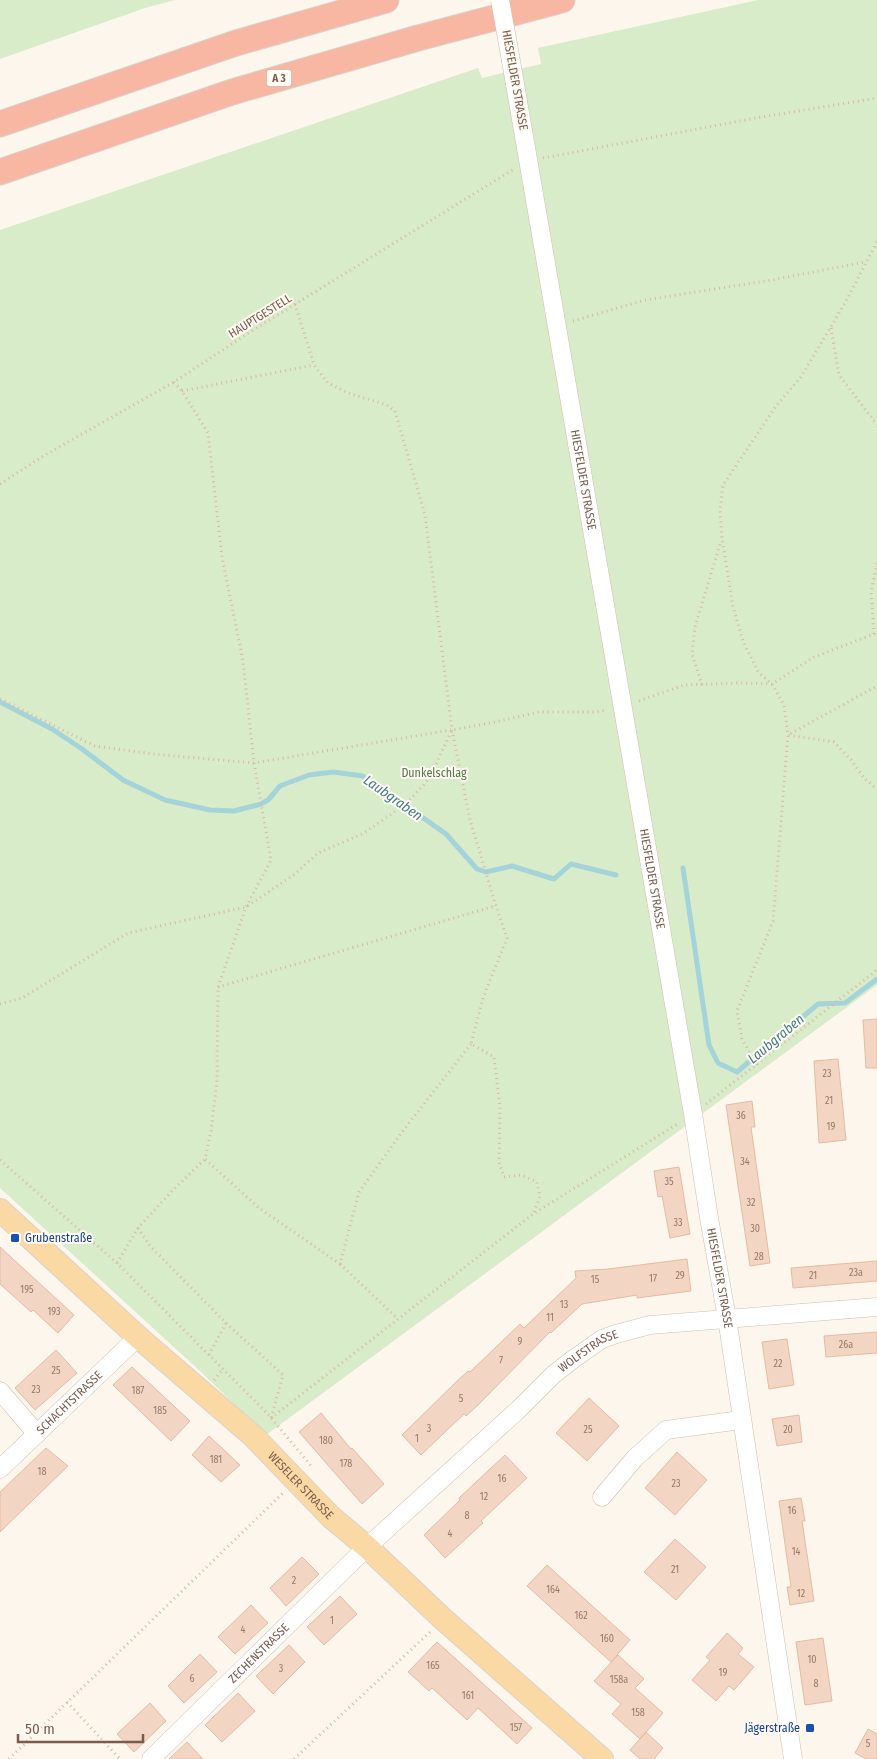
<svg xmlns="http://www.w3.org/2000/svg" width="877" height="1759" font-family="'Fira Sans Condensed',sans-serif">
	<style>
		.green { fill: #d8ecc9 }
		.lines { fill: none; stroke-linecap: round; stroke-linejoin: round }
		.stream { stroke: #a5d3da; stroke-width: 5 }
		.building { fill: #f3d5c3; stroke: #e6bba3 }
		.minor-casing { stroke: #d1beb0; stroke-width: 19 }
		.major-casing { stroke: #dad1cd; stroke-width: 24 }
		.highway-casing { stroke: #dad1cd; stroke-width: 27 }
		.path { stroke: #d9b8a5; stroke-width: 3; stroke-dasharray: 1 4; stroke-linecap: butt }
		.minor { stroke: #fff; stroke-width: 18 }
		.major { stroke: #fbd9a5; stroke-width: 22 }
		.highway { stroke: #f7b7a3; stroke-width: 25 }
		.minor-bridge-casing { stroke: #d1beb0; stroke-width: 19; stroke-linecap: butt }
		.minor-bridge { stroke: #fff; stroke-width: 18 }
		.transit-dot { fill: #1a4fb4; stroke: #fffaf3; stroke-width: 2 }
		.labels { text-anchor: middle; dominant-baseline: central; stroke-width: 4; stroke-linejoin: round; paint-order: stroke }
		.number-label { font-size: 10px; fill: #987a6a }
		.shield { fill: #fffaf3; stroke: #a28b7f; stroke-width: 1 }
		.shield-label { font-size: 11px; font-weight: bold; fill: #7a5c4d }
		.street-label { font-size: 12px; fill: #7a5c4d; stroke: #fffaf3 }
		.park-label { font-size: 12px; fill: #537a41; stroke: #fffaf3 }
		.transit-label { font-size: 12px; fill: #164399; stroke: #fffaf3; text-anchor: start }
		.water-label { font-size: 14px; font-style: italic; fill: #437c86; stroke: #fffaf3 }
	</style>
	<rect width="100%" height="100%" fill="#fdf6ec"/>
	<path class="green" d="M0,0H175L145,8L0,59Z
		M758,0H877V985L266,1435L200,1371L0,1188V230L478,68L482,78L541,64L538,48Z"/>
	<g class="lines">
		<path class="stream" d="M0,702L52,729L82,749L123,780L165,800L210,810L234,811L261,804L268,800L280,786L309,775L333,772L363,776L376,790L405,805L446,834L477,869L486,872L512,866L554,879L571,864L616,875
			M683,868L709,1045L718,1063L737,1072L818,1004L845,1003L877,979"/>
	</g>
	<path class="building" d="M877,1019V1068H866L863,1020Z
		M838,1059L846,1140L819,1143L814,1061Z
		M752,1101L755,1127H751L770,1263L750,1266L726,1105Z
		M679,1167L690,1234L670,1238L662,1196L658,1197L654,1171Z
		M0,1247L74,1315L58,1333L33,1310L31,1312L0,1284Z
		M687,1259L691,1291L637,1298V1295L582,1304L551,1333L550,1332L478,1405L466,1416L464,1414L421,1455L402,1435L456,1382L468,1371L470,1372L520,1324L524,1328L576,1278L575,1271L608,1269Z
		M877,1261V1281L793,1288L791,1268Z
		M877,1332V1353L826,1357L824,1336Z
		M787,1339L794,1385L769,1389L762,1342Z
		M56,1350L77,1373L35,1410L15,1388Z
		M132,1367L190,1421L171,1441L113,1385Z
		M589,1398L619,1426L587,1461L556,1433Z
		M321,1413L351,1449L352,1448L384,1484L362,1504L299,1432Z
		M799,1415L802,1442L777,1446L772,1419Z
		M209,1436L240,1465L221,1482L192,1455Z
		M46,1448L68,1466L0,1532V1492Z
		M677,1452L707,1480L675,1515L645,1488Z
		M505,1455L527,1478L481,1521L483,1523L445,1558L424,1535L460,1500L459,1498Z
		M801,1498L805,1521H802L814,1601L790,1605L787,1587H791L779,1501Z
		M675,1539L706,1567L676,1600L644,1572Z
		M302,1557L319,1574L286,1606L270,1588Z
		M547,1565L630,1640L611,1662L527,1586Z
		M340,1596L357,1614L324,1645L307,1627Z
		M251,1605L268,1623L235,1654L218,1637Z
		M727,1633L743,1648L738,1654L754,1667L734,1690L729,1686L716,1701L692,1680L710,1660L706,1657Z
		M823,1638L832,1701L805,1705L796,1642Z
		M437,1642L532,1728L517,1744L478,1708L467,1720L432,1688L429,1691L408,1672Z
		M289,1645L305,1662L273,1694L256,1676Z
		M200,1654L217,1672L184,1703L168,1686Z
		M618,1655L644,1679L635,1688L663,1713L640,1739L612,1714L621,1704L594,1681Z
		M238,1693L255,1711L222,1742L205,1725Z
		M150,1703L166,1721L134,1752L117,1734Z
		M868,1729L877,1734V1759H866L855,1753Z
		M646,1732L663,1748L654,1759H640L630,1750Z
		M187,1742L203,1759H169Z"/>
	<g class="lines">
		<defs>
			<g id="minor">
				<path id="s1" d="M511,61L693,1114L709,1218L727,1318L793,1759"/>
				<path d="M0,1391L37,1434"/>
				<path id="s2" d="M0,1469L138,1337"/>
				<path d="M602,1497L635,1458L666,1430L741,1420"/>
				<path id="s3" d="M151,1759L367,1547L519,1409L553,1375L572,1360L602,1339L616,1334L650,1325L877,1307"/>
			</g>
			<g id="major">
				<path id="s4" d="M0,1210L138,1337L253,1436L331,1517L367,1547L443,1619L602,1759"/>
			</g>
			<path id="highway" d="M0,124L236,43L386,0
				M0,172L232,92L418,38L562,0"/>
		</defs>
		<use href="#minor" class="minor-casing"/>
		<use href="#major" class="major-casing"/>
		<use href="#highway" class="highway-casing"/>
		<path class="path" d="M543,158L756,118L877,98
			M877,242L845,303L801,377L776,406L723,485L720,511L722,538L733,607L743,641L758,672L772,684L784,705L788,735L834,742L851,760L864,778L877,789
			M295,304L314,365L328,383L351,394L387,405L395,411L425,515L452,730L470,820L496,906L507,938L483,998L471,1044L494,1057L500,1107L499,1162L504,1177L521,1175L537,1182L540,1197L533,1214
			M573,321L645,300L772,280L865,262
			M831,328L839,375L877,425
			M174,382L182,391L208,433L222,557L243,661L254,763L271,860L246,907L218,987L217,1080L211,1131L205,1159L259,1208L340,1264L359,1192L405,1128L471,1044
			M182,391L314,365
			M0,484L45,455L174,382L247,334L514,169
			M874,634L871,592L877,563
			M702,685L692,654L695,627L721,541
			M0,699L95,746L153,754L254,763L451,730
			M639,701L684,685L739,683L772,684L814,657L874,634L877,631
			M218,987L495,906
			M0,1004L22,998L128,933L246,907L295,874L318,853L362,834L405,805L429,779L452,730L495,722L539,712H595L606,710
			M757,1065L742,1039L737,1011L773,921L788,735L877,686
			M706,1104L877,970
			M0,1160L117,1263L267,1413L312,1467
			M138,1228L150,1246L226,1323L283,1375L271,1418
			M117,1263L138,1228L172,1191L205,1159
			M340,1264L398,1319
			M209,1355L226,1323
			M214,1380L223,1369
			M271,1418L533,1214L679,1123
			M67,1702L120,1759
			M9,1759L283,1493
			M294,1759L430,1632"/>
		<use href="#minor" class="minor"/>
		<use href="#major" class="major"/>
		<use href="#highway" class="highway"/>
		<defs>
			<path id="minor-bridge" d="M500,0L511,61"/>
		</defs>
		<use href="#minor-bridge" class="minor-bridge-casing"/>
		<use href="#minor-bridge" class="minor-bridge"/>
	</g>
	<g class="transit-dot">
		<rect x="10" y="1233" width="10" height="10" rx="2.5"/>
		<rect x="805" y="1723" width="10" height="10" rx="2.5"/>
	</g>
	<g class="labels">
		<g class="number-label">
			<text x="827" y="1074">23</text>
			<text x="829" y="1101">21</text>
			<text x="741" y="1116">36</text>
			<text x="831" y="1127">19</text>
			<text x="745" y="1162">34</text>
			<text x="669" y="1182">35</text>
			<text x="751" y="1203">32</text>
			<text x="678" y="1223">33</text>
			<text x="755" y="1229">30</text>
			<text x="759" y="1257">28</text>
			<text x="856" y="1273">23a</text>
			<text x="680" y="1276">29</text>
			<text x="813" y="1276">21</text>
			<text x="653" y="1279">17</text>
			<text x="595" y="1280">15</text>
			<text x="27" y="1290">195</text>
			<text x="564" y="1305">13</text>
			<text x="54" y="1312">193</text>
			<text x="550" y="1318">11</text>
			<text x="520" y="1342">9</text>
			<text x="846" y="1345">26a</text>
			<text x="501" y="1361">7</text>
			<text x="778" y="1364">22</text>
			<text x="56" y="1371">25</text>
			<text x="36" y="1390">23</text>
			<text x="138" y="1391">187</text>
			<text x="461" y="1399">5</text>
			<text x="160" y="1411">185</text>
			<text x="429" y="1429">3</text>
			<text x="588" y="1430">25</text>
			<text x="788" y="1430">20</text>
			<text x="417" y="1439">1</text>
			<text x="326" y="1441">180</text>
			<text x="216" y="1460">181</text>
			<text x="346" y="1464">178</text>
			<text x="42" y="1472">18</text>
			<text x="502" y="1479">16</text>
			<text x="676" y="1484">23</text>
			<text x="484" y="1497">12</text>
			<text x="792" y="1511">16</text>
			<text x="467" y="1516">8</text>
			<text x="450" y="1534">4</text>
			<text x="796" y="1552">14</text>
			<text x="675" y="1570">21</text>
			<text x="294" y="1581">2</text>
			<text x="553" y="1590">164</text>
			<text x="801" y="1594">12</text>
			<text x="581" y="1616">162</text>
			<text x="332" y="1621">1</text>
			<text x="243" y="1630">4</text>
			<text x="607" y="1639">160</text>
			<text x="812" y="1660">10</text>
			<text x="433" y="1666">165</text>
			<text x="281" y="1669">3</text>
			<text x="723" y="1673">19</text>
			<text x="192" y="1679">6</text>
			<text x="619" y="1680">158a</text>
			<text x="816" y="1684">8</text>
			<text x="468" y="1696">161</text>
			<text x="638" y="1713">158</text>
			<text x="516" y="1728">157</text>
			<text x="868" y="1744">5</text>
		</g>
		<rect class="shield" x="266.5" y="69.5" width="25" height="17" rx="4"/>
		<g class="shield-label">
			<text x="279" y="78">A 3</text>
		</g>
		<g class="street-label">
			<text transform="translate(515 80) rotate(80)">HIESFELDER STRASSE</text>
			<text transform="translate(260 316) rotate(-32)">HAUPTGESTELL</text>
			<text stroke="none"><textPath href="#s1" startOffset="425">HIESFELDER STRASSE</textPath></text>
			<text stroke="none"><textPath href="#s1" startOffset="830">HIESFELDER STRASSE</textPath></text>
			<text stroke="none"><textPath href="#s1" startOffset="1235">HIESFELDER STRASSE</textPath></text>
			<text stroke="none"><textPath href="#s3" startOffset="599">WOLFSTRASSE</textPath></text>
			<text stroke="none"><textPath href="#s2" startOffset="96">SCHACHTSTRASSE</textPath></text>
			<text stroke="none"><textPath href="#s4" startOffset="408">WESELER STRASSE</textPath></text>
			<text stroke="none"><textPath href="#s3" startOffset="151">ZECHENSTRASSE</textPath></text>
		</g>
		<g class="park-label">
			<text x="434" y="773">Dunkelschlag</text>
		</g>
		<g class="transit-label">
			<text x="25" y="1238">Grubenstraße</text>
			<text x="800" y="1728" text-anchor="end">Jägerstraße</text>
		</g>
		<g class="water-label">
			<text transform="translate(393 798) rotate(35)">Laubgraben</text>
			<text transform="translate(776 1039) rotate(-40)">Laubgraben</text>
		</g>
	</g>
	<path d="M18 1734v8h125v-8" fill="none" stroke="#7a5c4d" stroke-width="2.5"/>
	<text x="25" y="1734" font-size="15" fill="#7a5c4d" stroke="#fffaf3" stroke-width="4" paint-order="stroke">50 m</text>
</svg>
